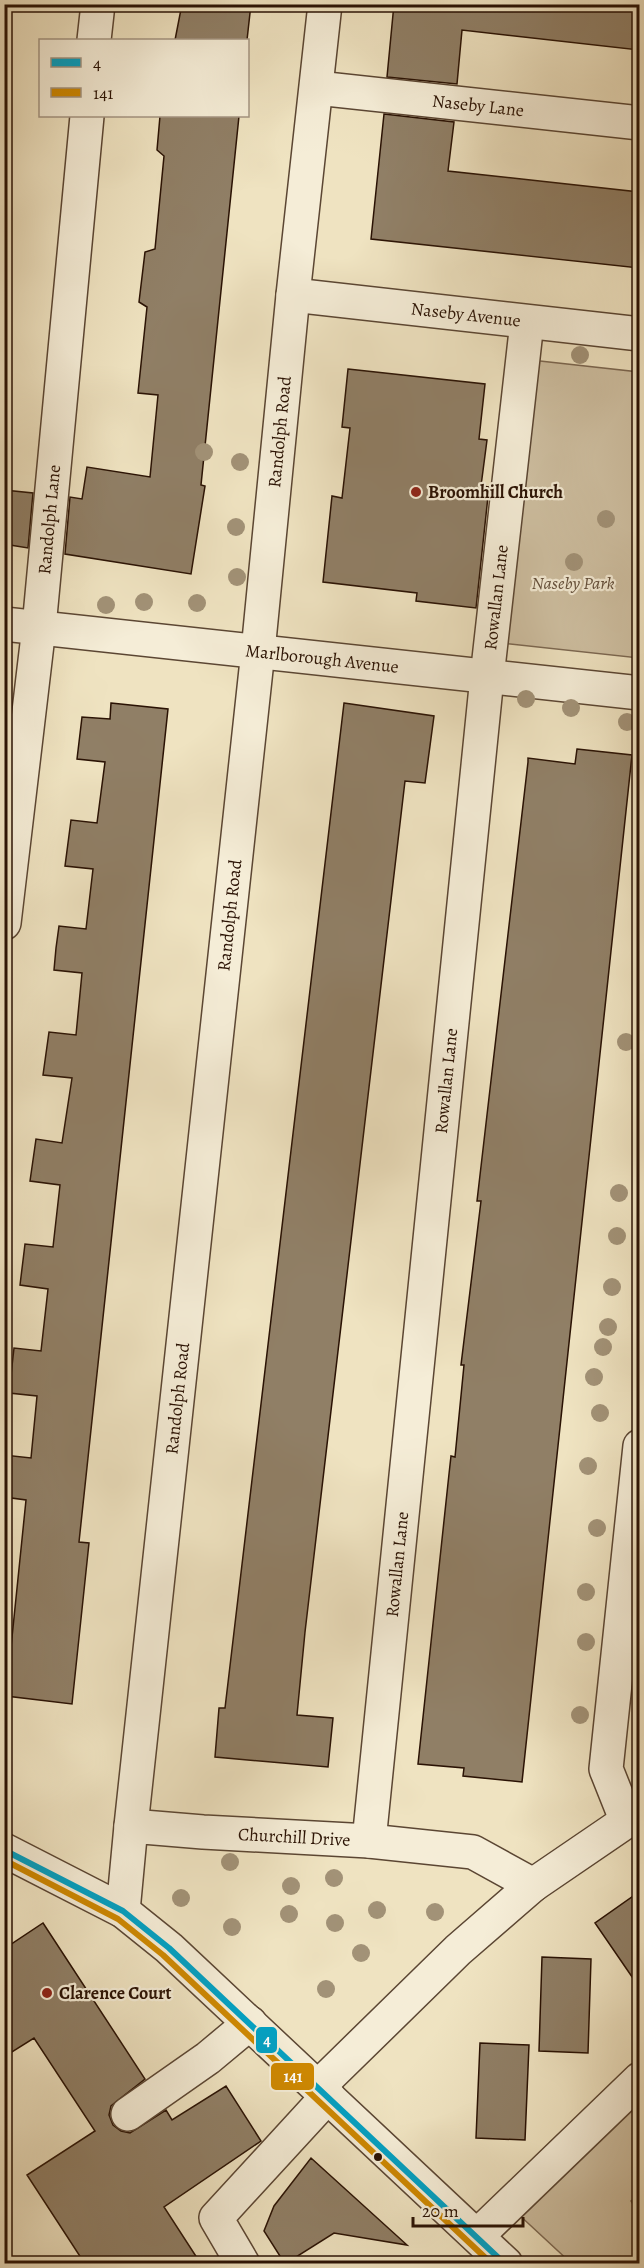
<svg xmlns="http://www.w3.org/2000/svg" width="644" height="2268" font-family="Alegreya,serif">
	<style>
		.green { fill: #cebfa1; stroke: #7c6852; stroke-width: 1.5 }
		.building { fill: #907f66; stroke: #2a1204; stroke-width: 1.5 }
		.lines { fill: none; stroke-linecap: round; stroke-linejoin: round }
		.minor-casing { stroke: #5b4633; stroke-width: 36 }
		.minor { stroke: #f5edd7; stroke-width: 33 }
		.bus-1-casing { stroke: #f5edd7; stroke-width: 10 }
		.bus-2-casing { stroke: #f5edd7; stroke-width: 10 }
		.bus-1 { stroke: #02a1c4; stroke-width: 6 }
		.bus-2 { stroke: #ce8801; stroke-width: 6 }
		.tree { fill: #a29277 }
		.poi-dot { fill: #8f2418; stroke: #f5edd7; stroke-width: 2 }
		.bus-dot { fill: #2a1204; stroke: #f5edd7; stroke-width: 2 }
		.labels { text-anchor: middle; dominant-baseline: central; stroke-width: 4.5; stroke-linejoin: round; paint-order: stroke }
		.street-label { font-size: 18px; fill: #2a1204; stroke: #f5edd7 }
		.poi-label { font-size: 18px; font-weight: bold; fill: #2a1204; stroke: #f5edd7; text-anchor: start }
		.park-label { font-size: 18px; font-style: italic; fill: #634f3b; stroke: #f5edd7 }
		.line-badge { stroke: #f5edd7; stroke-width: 2 }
		.badge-label { font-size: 16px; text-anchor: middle; font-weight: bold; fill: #fff }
	</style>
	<rect width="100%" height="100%" fill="#efe3c1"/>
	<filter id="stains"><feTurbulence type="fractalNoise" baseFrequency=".00333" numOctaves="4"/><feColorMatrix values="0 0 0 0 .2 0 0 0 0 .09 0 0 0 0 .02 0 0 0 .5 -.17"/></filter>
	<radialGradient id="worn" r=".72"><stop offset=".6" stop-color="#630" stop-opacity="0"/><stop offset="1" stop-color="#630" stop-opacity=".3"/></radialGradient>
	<path class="green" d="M531,360L639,372V658L500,643Z
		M639,2079V2196L631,2201L639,2214V2263H571L516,2212Z"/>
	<path class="building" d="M182,4H251L247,40H175Z
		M394,4H639V50L462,30L457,84L387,77Z
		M384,114L454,122L448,171L639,192V268L371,239Z
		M160,116H239L201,485L205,486L191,574L65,554L70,497L82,499L87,467L150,477L158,395L138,393L147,307L139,302L145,252L155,249L164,156L157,150Z
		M348,369L485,384L479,439L487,440L481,486L489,487L476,608L416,601L417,593L323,582L332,496L342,498L350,428L342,427Z
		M4,490L33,493L28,548L4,544Z
		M111,703L168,709L79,1542L89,1543L72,1704L6,1696L26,1500L4,1497V1455L31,1458L37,1396L9,1393L14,1348L41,1351L48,1289L20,1285L25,1244L53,1247L60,1185L30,1181L36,1139L62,1143L72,1078L43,1075L49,1032L76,1035L82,973L54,970L56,948L59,926L86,929L93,869L65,866L71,820L97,823L105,762L77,759L82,717L110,719Z
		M344,703L434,716L425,783L405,781L305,1632L297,1715L333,1718L328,1767L215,1757L219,1708H225Z
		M577,749L632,755L522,1782L463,1776L464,1768L418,1764L449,1474L451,1456L455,1457L464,1365H461L481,1201H477L528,762V758L575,764Z
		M639,1892V1987L595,1923Z
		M43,1923L145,2079L111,2106L109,2115L113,2125L121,2131L130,2133L166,2110L172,2120L226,2086L261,2141L164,2207L201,2264H85L27,2175L95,2131L34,2038L4,2057V1949Z
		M542,1957L591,1959L588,2053L539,2051Z
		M480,2043L529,2045L525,2140L476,2138Z
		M311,2158L407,2245L334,2233L285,2264L264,2231L274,2206Z"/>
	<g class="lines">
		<defs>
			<g id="minor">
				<path d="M94,40L98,4"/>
				<path id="s1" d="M317,88L640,123"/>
				<path id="s2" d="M293,295L640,334"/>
				<path id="s3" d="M4,624L640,693"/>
				<path id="s4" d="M4,923L39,627L87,116"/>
				<path d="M626,1819L606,1769L640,1446"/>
				<path id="s5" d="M131,1826L258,651L293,295L325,4"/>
				<path id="s6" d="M369,1841L487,677L527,322"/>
				<path d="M4,1850L123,1911L169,1948L506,2264"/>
				<path id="s7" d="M123,1911L131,1826L203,1832L369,1841L473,1852L533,1885"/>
				<path d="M318,2087L458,1950L533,1885L640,1812"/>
				<path d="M128,2114L208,2058L250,2023"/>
				<path d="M477,2236L640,2079"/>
				<path d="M243,2264L216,2218L328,2096"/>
			</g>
		</defs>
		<use href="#minor" class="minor-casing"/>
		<use href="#minor" class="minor"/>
		<defs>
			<path id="bus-1" d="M4,1850L123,1911L169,1948L505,2264"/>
			<path id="bus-2" d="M4,1860L118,1919L163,1955L492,2264"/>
		</defs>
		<use href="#bus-1" class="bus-1-casing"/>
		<use href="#bus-2" class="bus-2-casing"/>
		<use href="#bus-1" class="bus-1"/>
		<use href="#bus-2" class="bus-2"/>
	</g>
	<g class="tree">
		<circle cx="580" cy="355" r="9"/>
		<circle cx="204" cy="452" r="9"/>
		<circle cx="240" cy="462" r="9"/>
		<circle cx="606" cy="519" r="9"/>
		<circle cx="236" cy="527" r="9"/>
		<circle cx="574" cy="562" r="9"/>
		<circle cx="237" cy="577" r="9"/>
		<circle cx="144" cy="602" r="9"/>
		<circle cx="197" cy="603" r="9"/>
		<circle cx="106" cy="605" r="9"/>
		<circle cx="526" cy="699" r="9"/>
		<circle cx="571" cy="708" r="9"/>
		<circle cx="627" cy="722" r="9"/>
		<circle cx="626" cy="1042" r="9"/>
		<circle cx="619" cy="1193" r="9"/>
		<circle cx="617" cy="1236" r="9"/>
		<circle cx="612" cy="1287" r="9"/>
		<circle cx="608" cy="1327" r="9"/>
		<circle cx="603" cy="1347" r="9"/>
		<circle cx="594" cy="1377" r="9"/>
		<circle cx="600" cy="1413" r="9"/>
		<circle cx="588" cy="1466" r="9"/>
		<circle cx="597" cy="1528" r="9"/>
		<circle cx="586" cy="1592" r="9"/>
		<circle cx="586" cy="1642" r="9"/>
		<circle cx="580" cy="1715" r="9"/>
		<circle cx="230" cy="1862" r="9"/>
		<circle cx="334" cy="1878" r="9"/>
		<circle cx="291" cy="1886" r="9"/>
		<circle cx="181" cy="1898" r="9"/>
		<circle cx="377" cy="1910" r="9"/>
		<circle cx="435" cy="1912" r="9"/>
		<circle cx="289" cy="1914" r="9"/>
		<circle cx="335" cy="1923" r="9"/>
		<circle cx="232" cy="1927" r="9"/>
		<circle cx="361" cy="1953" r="9"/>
		<circle cx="326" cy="1989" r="9"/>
	</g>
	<g class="poi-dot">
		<circle cx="416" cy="492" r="6"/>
		<circle cx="47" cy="1993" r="6"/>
	</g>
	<circle class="bus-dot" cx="378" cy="2157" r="5"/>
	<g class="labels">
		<g class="street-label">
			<text stroke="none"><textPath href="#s1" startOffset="162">Naseby Lane</textPath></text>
			<text stroke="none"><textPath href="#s2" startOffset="174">Naseby Avenue</textPath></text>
			<text stroke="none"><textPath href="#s5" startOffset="1402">Randolph Road</textPath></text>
			<text stroke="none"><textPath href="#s4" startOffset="406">Randolph Lane</textPath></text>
			<text stroke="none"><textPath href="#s6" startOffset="1250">Rowallan Lane</textPath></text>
			<text stroke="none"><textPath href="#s3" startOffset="320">Marlborough Avenue</textPath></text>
			<text stroke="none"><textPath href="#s5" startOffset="916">Randolph Road</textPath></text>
			<text stroke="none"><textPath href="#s6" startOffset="764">Rowallan Lane</textPath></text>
			<text stroke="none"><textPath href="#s5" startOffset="430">Randolph Road</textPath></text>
			<text stroke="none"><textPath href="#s6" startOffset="278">Rowallan Lane</textPath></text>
			<text stroke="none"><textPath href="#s7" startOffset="249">Churchill Drive</textPath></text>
		</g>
		<g class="poi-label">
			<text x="428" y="492">Broomhill Church</text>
			<text x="59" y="1993">Clarence Court</text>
		</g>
		<g class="park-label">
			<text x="573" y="583">Naseby Park</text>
		</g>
	</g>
	<g class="line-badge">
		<rect x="255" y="2026" width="23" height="28" rx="6" fill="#02a1c4"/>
		<rect x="270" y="2062" width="45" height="29" rx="6" fill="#ce8801"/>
	</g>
	<g class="badge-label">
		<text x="267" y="2046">4</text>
		<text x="293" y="2082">141</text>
	</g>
	<rect width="644" height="2268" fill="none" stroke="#efe3c1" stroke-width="24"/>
	<rect x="6" y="6" width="632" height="2256" fill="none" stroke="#2a1204" stroke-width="3"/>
	<rect x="12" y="12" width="620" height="2244" fill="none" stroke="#2a1204" stroke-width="1.5"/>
	<rect x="39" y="39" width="210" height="78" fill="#f5edd7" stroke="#a49583" stroke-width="1.5"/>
	<rect x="51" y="58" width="30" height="9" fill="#02a1c4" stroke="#a49583" stroke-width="1.5"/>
	<text x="93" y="69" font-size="18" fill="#2a1204">4</text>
	<rect x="51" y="88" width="30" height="9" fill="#ce8801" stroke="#a49583" stroke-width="1.5"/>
	<text x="93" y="99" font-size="18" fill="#2a1204">141</text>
	<path d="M413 2217v9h110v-9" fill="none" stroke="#2a1204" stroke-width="3"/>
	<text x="422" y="2217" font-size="18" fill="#2a1204" stroke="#f5edd7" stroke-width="4.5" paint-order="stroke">20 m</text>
	<rect width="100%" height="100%" filter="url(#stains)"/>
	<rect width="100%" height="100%" fill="url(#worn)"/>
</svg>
